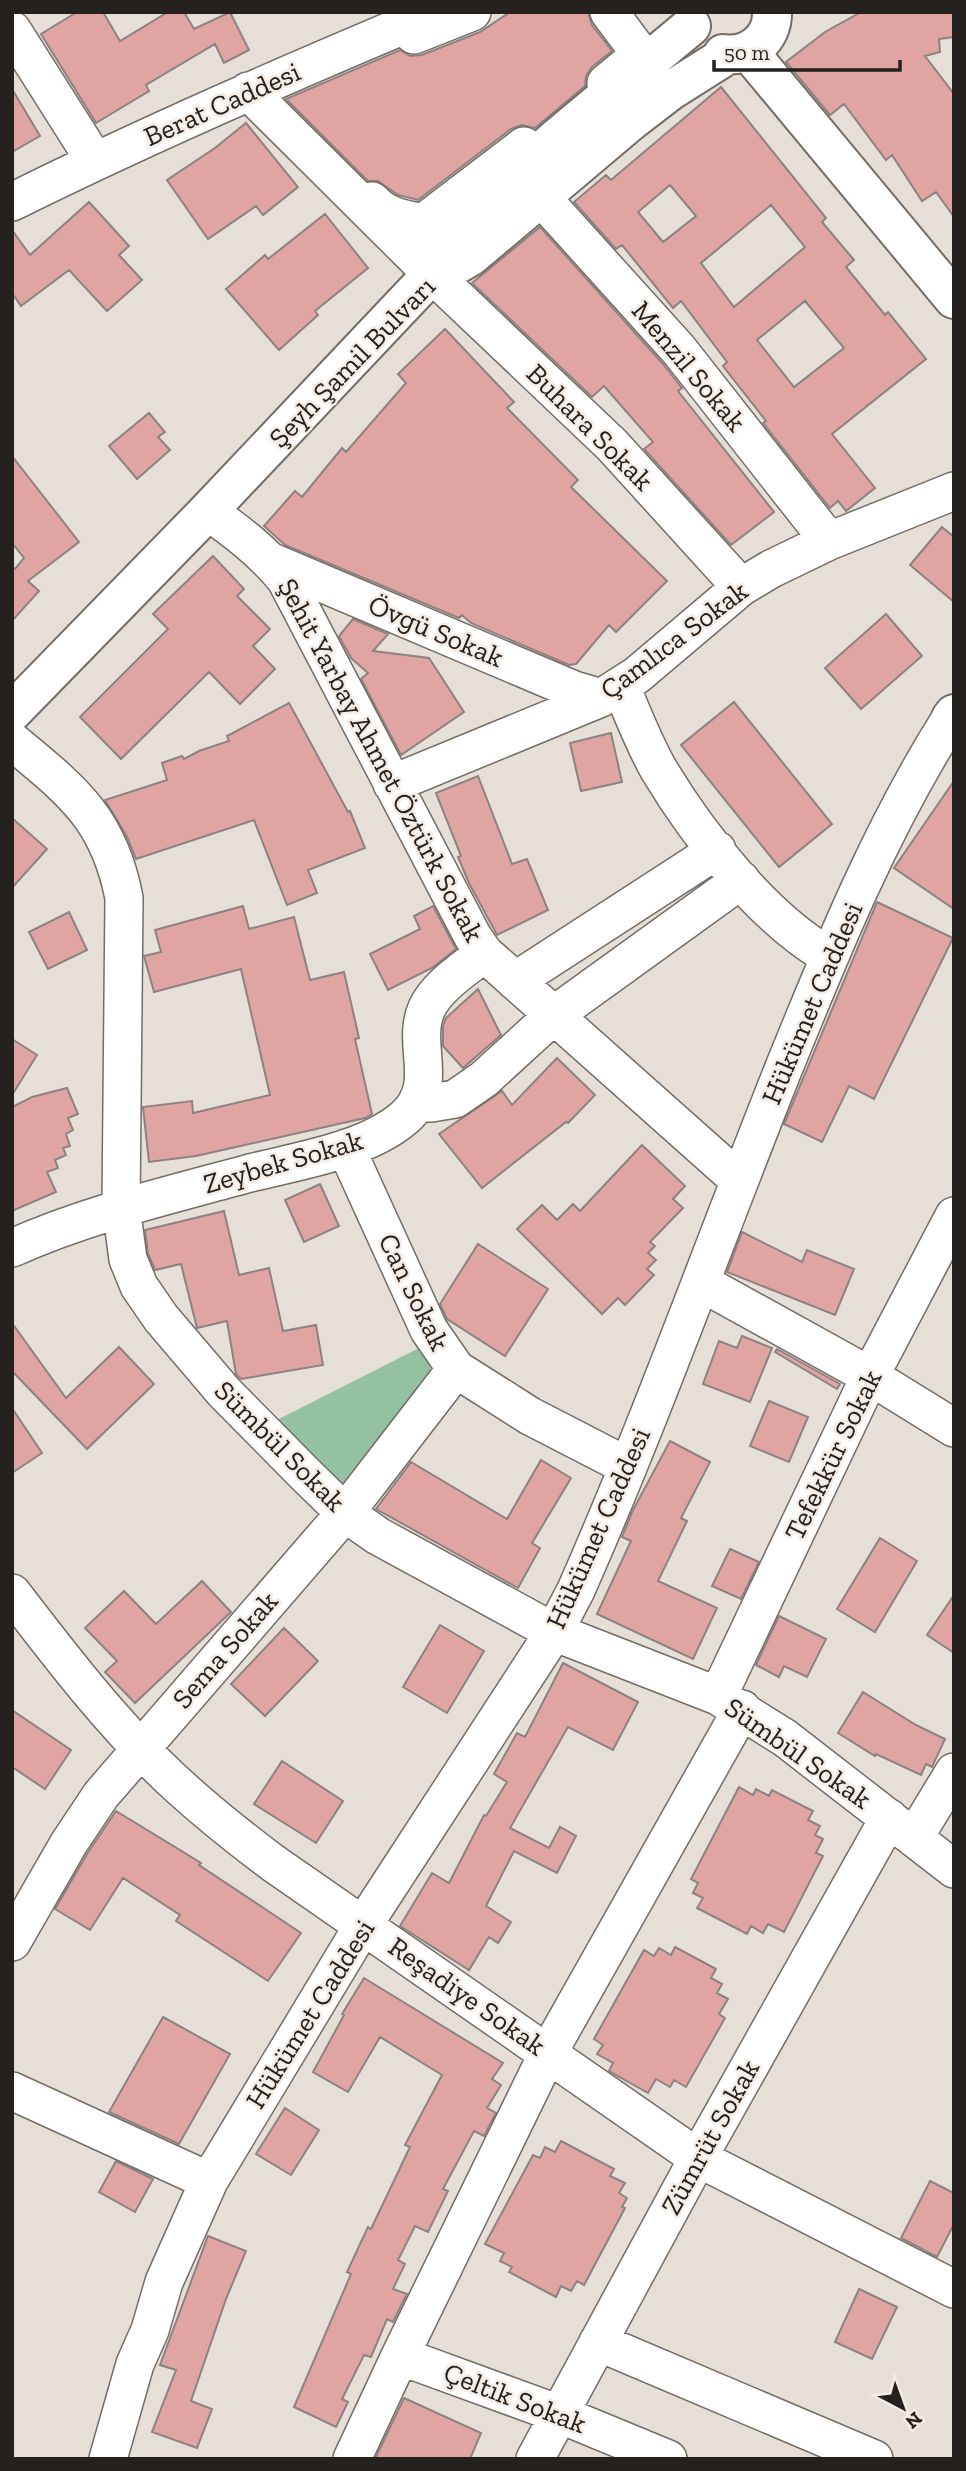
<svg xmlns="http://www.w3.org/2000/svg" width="966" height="2471" font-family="'Zilla Slab',serif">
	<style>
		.green { fill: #93c1a2 }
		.building { fill: #e0a4a3; stroke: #8d8282; stroke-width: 2; fill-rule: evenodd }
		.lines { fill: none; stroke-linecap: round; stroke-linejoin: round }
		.minor-casing { stroke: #736d66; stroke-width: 40 }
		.major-casing { stroke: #736d66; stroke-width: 42 }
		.minor { stroke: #fff; stroke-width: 37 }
		.major { stroke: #fff; stroke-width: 38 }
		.labels { text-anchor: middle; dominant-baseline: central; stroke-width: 5; stroke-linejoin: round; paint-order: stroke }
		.street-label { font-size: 28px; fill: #24211f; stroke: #f4ece5 }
	</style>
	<rect width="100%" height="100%" fill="#e6dfd8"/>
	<path class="green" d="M423,1346L436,1387L336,1490L277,1420Z"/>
	<path class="building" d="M77,12H103L120,41L168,12H184L194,29L230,12L249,50L224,63L215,44L146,85L149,91L96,123L41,34Z
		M510,12H588L592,25L612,51L592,67L586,76L585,86L535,128L522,125L511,129L418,200L398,195L378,181H368L286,99L400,50L410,56L422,55L480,32Z
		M861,12H954V37L939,39L940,52L925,56L954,94V217L936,192L922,201L892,155L886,160L844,104L830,115L786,62L825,32Z
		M721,87L826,218L822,222L854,260L846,267L885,315L888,312L926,359L832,434L875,488L846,511L838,501L830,508L763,423L766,421L723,366L727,362L681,301L673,308L622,245L616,249L574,202L606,175L611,180ZM670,185L696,216L663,242L638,212ZM771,205L805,247L734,307L701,263ZM805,301L844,348L794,387L757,340Z
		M12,89L40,136L12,152Z
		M246,123L298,187L263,215L256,206L208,239L167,180L215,148Z
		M89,202L129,246L119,255L142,280L107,311L69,270L21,306L12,293V230L30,255Z
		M325,214L368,268L315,311L318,315L279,350L226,289L265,255L268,259Z
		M540,227L663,364L682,388L678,391L774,512L731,545L644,449L653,442L604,386L592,397L472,283Z
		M445,329L514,402L507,408L578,480L571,487L667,581L616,632L609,625L576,664L569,665L471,623L462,615L459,618L285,545L264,526L295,491L302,497L342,448L346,452L406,383L398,374Z
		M149,413L165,432L158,437L170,450L137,479L109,446Z
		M12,456L79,542L28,581L39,591L12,621V567L15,569L24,558L12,543Z
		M942,527L954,537V602L910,565Z
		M213,556L244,589L237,596L270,629L253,646L275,669L240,704L209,672L121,759L80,717L168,629L153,614Z
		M886,614L922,656L861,709L825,668Z
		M353,619L388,634L373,651L429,658L464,712L401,755L361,679L368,673L351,658L339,636Z
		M734,702L832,824L779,867L681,745Z
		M289,703L348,812L350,811L365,848L308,870L317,893L287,905L254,820L136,859L127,837L105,800L167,780L162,763L182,756L184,759L199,751L229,741L227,736Z
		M611,733L622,782L581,791L570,743Z
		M478,776L512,864L527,859L548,910L497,935L469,883L458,857L461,856L436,793Z
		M954,781V909L894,868Z
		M12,818L47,849L12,888Z
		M877,902L953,938L874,1099L849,1086L822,1142L784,1124Z
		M243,906L249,929L294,917L310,980L344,972L359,1038L355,1039L372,1114L365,1118L196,1156L149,1162L143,1107L192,1101L193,1113L270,1095L241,969L154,992L144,956L161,952L155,930Z
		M433,906L456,949L432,968L388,990L370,954L420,929L414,916Z
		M69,912L87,950L48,969L29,932Z
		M478,989L501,1035L463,1068L443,1046V1026L446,1018Z
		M12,1039L37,1055L12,1095Z
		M557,1058L595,1095L568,1123L566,1122L482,1188L439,1134L502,1091L512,1105Z
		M67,1088L78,1114L68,1118L73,1130L66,1134L70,1146L63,1148L66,1155L55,1160L58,1168L47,1172L56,1192L12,1211V1107L32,1097Z
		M642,1145L685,1186L673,1199L683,1208L650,1242L655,1246L648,1253L656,1260L647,1269L654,1275L625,1305L618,1298L602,1314L517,1229L542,1205L557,1220L573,1204L580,1211Z
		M320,1184L339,1226L304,1242L285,1200Z
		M224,1211L239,1275L269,1268L283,1331L316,1325L323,1365L241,1379L236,1374L227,1321L197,1328L181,1264L155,1270L148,1254L145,1230Z
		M742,1232L802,1262L807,1250L854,1269L835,1315L727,1272Z
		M478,1244L548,1289L505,1356L447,1319L440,1304Z
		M12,1323L66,1398L119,1347L154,1384L87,1449L12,1371Z
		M742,1336L772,1348L750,1402L703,1384L719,1341L737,1348Z
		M777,1349L840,1384L837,1389L775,1352Z
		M769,1401L808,1417L789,1462L750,1446Z
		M12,1408L42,1453L12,1473Z
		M670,1441L710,1462L681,1518L687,1521L658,1581L717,1608L693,1659L597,1614L631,1541L622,1537L632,1512Z
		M541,1460L571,1478L532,1543L540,1548L518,1588L376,1509L411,1462L507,1519Z
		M880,1538L917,1561L875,1632L837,1609Z
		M730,1549L759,1562L741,1599L712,1586Z
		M202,1581L231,1612L135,1703L105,1672L117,1661L85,1628L124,1591L156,1624Z
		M954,1595V1653L927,1635Z
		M779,1616L826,1639L807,1677L784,1666L779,1677L756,1665Z
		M440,1625L484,1651L447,1713L403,1687Z
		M284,1628L318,1661L265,1716L231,1684Z
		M563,1663L638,1702L613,1750L568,1727L510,1828L549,1848L560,1827L576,1836L557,1873L514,1851L486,1906L511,1922L498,1943L489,1937L469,1970L400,1926L432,1873L449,1883L484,1815L486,1816L507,1782L494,1774L517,1733L525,1737Z
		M863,1692L916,1725L945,1739L932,1767L926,1764L921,1775L876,1754L875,1756L838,1733Z
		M12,1710L71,1750L45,1789L12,1767Z
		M282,1761L343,1801L316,1843L254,1804Z
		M739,1787L753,1795L756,1789L769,1796L772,1790L813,1811L808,1820L820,1826L815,1835L823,1839L816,1853L823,1856L784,1932L768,1924L763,1933L751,1926L747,1934L697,1908L703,1898L693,1893L698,1883L691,1879Z
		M116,1811L201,1863L199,1865L301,1933L268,1981L176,1921L180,1915L123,1878L90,1930L55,1909L87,1854Z
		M675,1947L716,1969L711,1978L722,1984L717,1993L728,1999L719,2014L725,2018L686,2087L674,2080L670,2087L656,2079L648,2093L609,2071L613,2063L597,2054L603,2045L594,2039L644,1950L654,1956L659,1948L671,1955Z
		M364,1978L503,2063L492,2079L501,2085L487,2108L496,2113L484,2136L474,2131L443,2189L448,2191L428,2232L415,2226L398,2260L405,2264L393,2289L407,2294L393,2322L387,2319L371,2357L364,2355L342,2399L348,2402L336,2427L294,2407L351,2274L347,2272L368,2227L371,2229L410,2147L405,2145L442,2075L380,2037L348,2092L313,2072L344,2015L342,2014Z
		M163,2017L230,2054L179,2144L109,2112Z
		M285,2108L319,2130L291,2175L256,2154Z
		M561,2141L614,2169L610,2176L625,2183L619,2193L627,2198L622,2207L625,2208L584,2285L577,2281L571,2291L561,2286L556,2297L509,2272L512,2267L500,2261L504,2253L485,2244L533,2155L540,2158L545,2147L555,2152Z
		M116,2161L153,2179L135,2212L99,2192Z
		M930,2181L954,2193V2224L937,2257L901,2238Z
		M208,2236L246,2251L226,2299L191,2401L212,2409L197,2448L152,2432L176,2370L160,2365Z
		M859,2289L897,2307L872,2359L835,2342Z
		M404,2398L481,2433L470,2459H375Z"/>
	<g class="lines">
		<defs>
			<path id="minor" d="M12,30L95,161
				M414,35L472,12
				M606,83L634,60L638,51L609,12
				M248,91L432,274L612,445L741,587
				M541,197L679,350L829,541
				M372,201C386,217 404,219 424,223
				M12,202C151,133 292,72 435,12
				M406,236L524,146
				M208,511C237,532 264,552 286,580L473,937L484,953L739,1180
				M272,562L574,690L601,698
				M621,687C633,714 644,744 659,770C698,835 763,918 829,956
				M12,741C71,790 109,818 124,898L121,1207L128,1259L139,1286L161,1318L224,1392L305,1474L345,1513L378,1536L554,1632L718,1696L785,1738L954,1869
				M392,784L601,698L637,675L741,587L771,569L829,541L954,491
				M515,981L717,850
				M417,1102L431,1103L455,1099L484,1079L554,1015L741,880
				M346,1148L429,1330L456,1369L530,1416L627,1466
				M12,1248C88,1214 170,1195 250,1173C298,1161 365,1151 404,1118C442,1085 410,1045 427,1008C438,985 465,969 484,953
				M702,1283L870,1376L954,1428
				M12,1593C61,1657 111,1722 169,1777C202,1808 237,1836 273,1863L698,2158L954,2289
				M718,1696L870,1376L954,1216
				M914,1838L954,1772
				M12,1942L69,1843L101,1795L345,1513L456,1369
				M12,2091L209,2181
				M598,2342L874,2459
				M400,2356L559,2414L668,2459
				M108,2459L135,2364L150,2330L164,2282L209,2181L364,1924L554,1632L576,1590C651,1420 714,1243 783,1070C832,949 881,828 951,718
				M352,2459L400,2356L548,2053L742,1709
				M535,2459L698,2158L889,1818"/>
			<path id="major" d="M748,51L954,299
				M723,54C749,58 773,39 772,12
				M432,274L440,249L459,225L559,136L691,26
				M12,712L208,511L432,274L459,263L471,256L631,121L670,91L727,55
				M954,714L951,718L954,720"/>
		</defs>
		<use href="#minor" class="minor-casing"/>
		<use href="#major" class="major-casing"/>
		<use href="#minor" class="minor"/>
		<use href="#major" class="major"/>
	</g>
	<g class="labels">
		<g class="street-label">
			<text transform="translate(222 104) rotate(-24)">Berat Caddesi</text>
			<text transform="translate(352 362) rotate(-46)">Şeyh Şamil Bulvarı</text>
			<text transform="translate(689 366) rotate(50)">Menzil Sokak</text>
			<text transform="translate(590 427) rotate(45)">Buhara Sokak</text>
			<text transform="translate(436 631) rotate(23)">Övgü Sokak</text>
			<text transform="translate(674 640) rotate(-37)">Çamlıca Sokak</text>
			<text transform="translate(381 760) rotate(62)">Şehit Yarbay Ahmet Öztürk Sokak</text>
			<text transform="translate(812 1003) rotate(-67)">Hükümet Caddesi</text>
			<text transform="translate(283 1162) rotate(-16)">Zeybek Sokak</text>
			<text transform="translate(414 1292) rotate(64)">Can Sokak</text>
			<text transform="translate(280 1446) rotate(45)">Sümbül Sokak</text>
			<text transform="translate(833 1455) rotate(-64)">Tefekkür Sokak</text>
			<text transform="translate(598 1528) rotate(-66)">Hükümet Caddesi</text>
			<text transform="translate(225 1650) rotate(-49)">Sema Sokak</text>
			<text transform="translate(798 1753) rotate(35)">Sümbül Sokak</text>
			<text transform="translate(467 1996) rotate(35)">Reşadiye Sokak</text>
			<text transform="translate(310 2014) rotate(-58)">Hükümet Caddesi</text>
			<text transform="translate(710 2137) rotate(-61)">Zümrüt Sokak</text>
			<text transform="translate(515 2398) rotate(21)">Çeltik Sokak</text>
		</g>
	</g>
	<rect width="966" height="2471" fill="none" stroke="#24211f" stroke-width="28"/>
	<g transform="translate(903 2408) rotate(139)" stroke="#f4ece5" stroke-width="5" paint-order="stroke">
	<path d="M0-5L12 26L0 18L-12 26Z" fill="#24211f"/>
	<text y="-10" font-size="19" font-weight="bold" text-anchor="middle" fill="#24211f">N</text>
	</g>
	<path d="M714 60v10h186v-10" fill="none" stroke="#24211f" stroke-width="3.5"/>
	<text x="724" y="60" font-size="21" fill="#24211f" stroke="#f4ece5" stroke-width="5" paint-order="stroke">50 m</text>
</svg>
